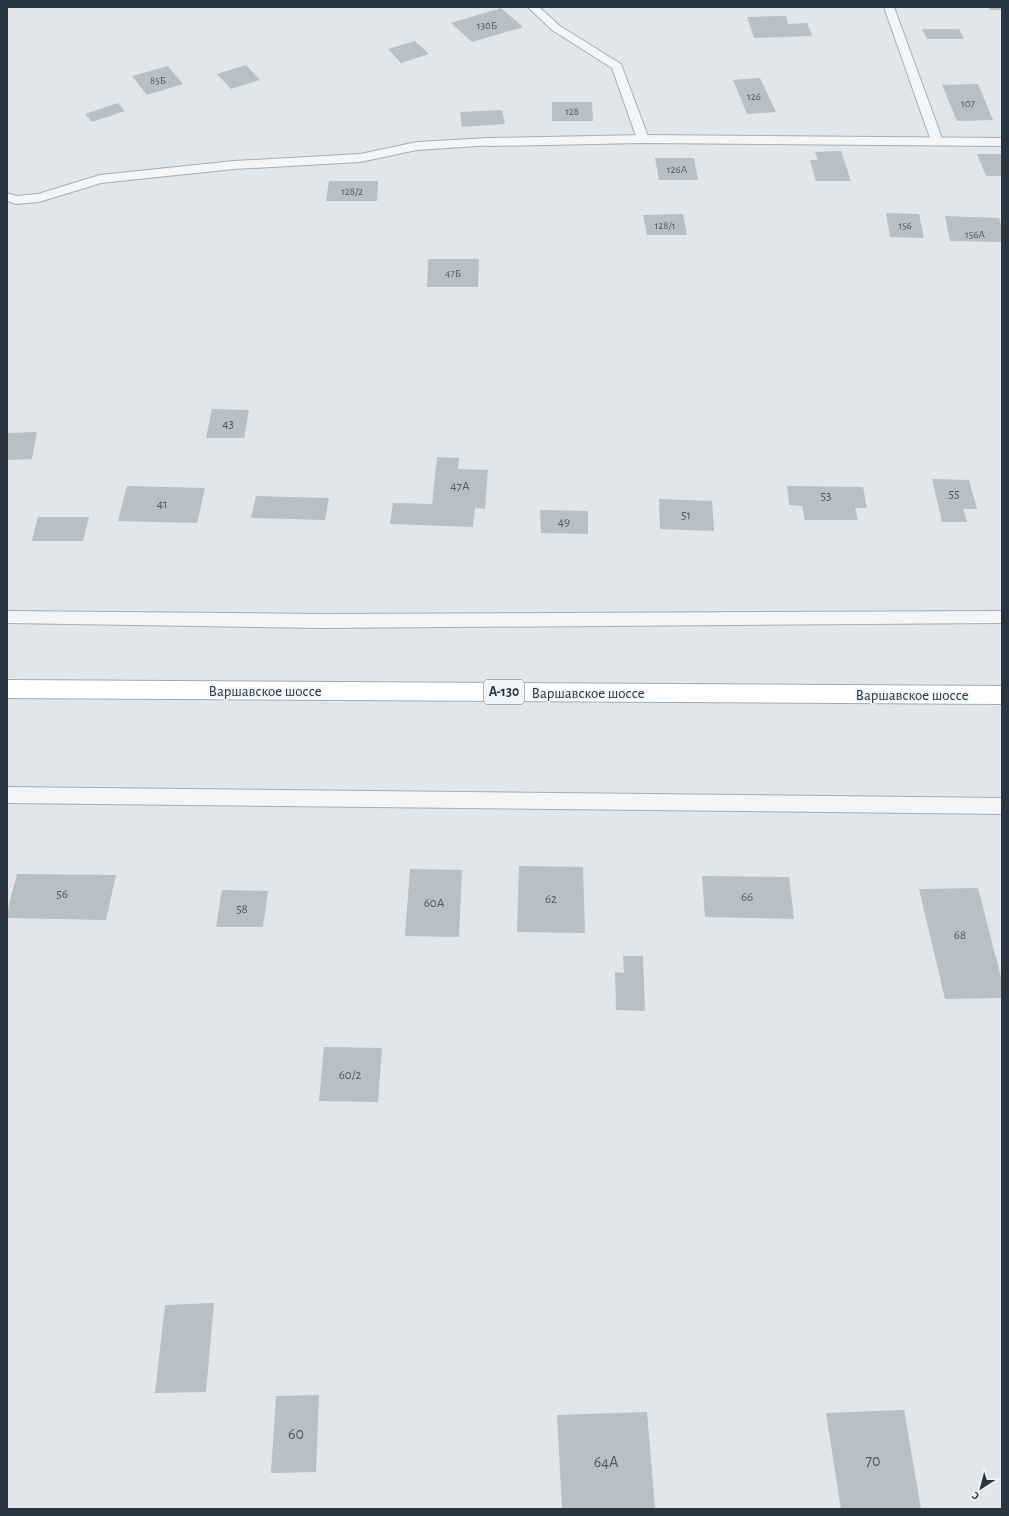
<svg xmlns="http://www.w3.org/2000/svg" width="1009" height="1516" font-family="'Alegreya Sans',sans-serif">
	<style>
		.building { fill: #b7c0c6 }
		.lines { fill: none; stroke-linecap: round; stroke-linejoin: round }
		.service-casing { stroke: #a5aeb3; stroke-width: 2 }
		.minor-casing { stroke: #a5aeb3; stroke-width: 2 }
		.primary-casing { stroke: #9facb5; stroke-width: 2 }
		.service { fill: #f3f5f7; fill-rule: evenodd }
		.minor { fill: #f3f5f7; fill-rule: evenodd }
		.primary { fill: #fff; fill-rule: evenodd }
		.labels { text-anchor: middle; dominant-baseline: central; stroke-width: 3.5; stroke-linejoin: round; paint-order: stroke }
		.far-number-label { font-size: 11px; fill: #4c5862 }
		.number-label { font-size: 13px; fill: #4c5862 }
		.shield { fill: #f0f4f7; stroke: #656f78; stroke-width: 1 }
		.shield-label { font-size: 14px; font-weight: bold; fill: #293641 }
		.street-label { font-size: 15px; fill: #293641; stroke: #f0f4f7 }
		.near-number-label { font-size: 16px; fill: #4c5862 }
	</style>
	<rect width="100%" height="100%" fill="#e0e6e9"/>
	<path class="building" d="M989,7H1002V10H990Z
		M501,8L523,27L472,42L451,23Z
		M786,16L788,24L807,23L812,36L754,38L747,17Z
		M922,29H959L964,39H927Z
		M415,41L429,54L401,63L388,49Z
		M246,65L260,80L231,89L217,74Z
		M168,66L183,84L147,95L132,76Z
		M760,78L776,112L747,114L733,80Z
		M978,84L993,120L957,121L942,85Z
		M552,102H592L593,121H552Z
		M118,103L125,111L92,122L85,114Z
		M502,110L505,124L462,127L460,112Z
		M841,151L851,181H816L810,160H818L815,152Z
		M977,154H1002V176H986Z
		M655,158H694L698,180H659Z
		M329,181H378L377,201H326Z
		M886,213L919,214L924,238L890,237Z
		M683,214L687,235H647L643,215Z
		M945,216L999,218L1002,228V242L950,241Z
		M428,259H479L478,287H427Z
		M212,409L249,410L244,438H206Z
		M37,432L32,459L7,460V433Z
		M437,457L459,458L458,469L488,470L485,509L475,508L473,527L390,524L393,503L432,504Z
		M932,479L969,480L977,509H963L967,522H942Z
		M127,486L205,488L197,523L118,521Z
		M787,486L863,487L867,508H855L858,520H805L802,506L789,505Z
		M256,496L329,498L325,520L251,518Z
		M659,499L712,501L714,531L660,529Z
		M540,510L588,511V534L541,533Z
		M38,517H89L83,541H32Z
		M519,866L583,867L585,933L517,932Z
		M410,869L462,870L459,937L405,936Z
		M17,874L116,875L106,920L7,918V913Z
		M702,876L789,877L794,919L705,917Z
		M978,888L1002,981V998L945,999L919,889Z
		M222,890L268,891L263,927H216Z
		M623,956H643L645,1011L616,1010L615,972L624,973Z
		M324,1047L382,1048L378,1102L319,1101Z
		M214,1303L206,1392L155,1393L165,1305Z
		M319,1395L316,1472L271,1473L276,1396Z
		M904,1410L921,1509H841L826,1413Z
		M647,1412L655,1509H562L557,1415Z"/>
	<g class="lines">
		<defs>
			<path id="service" d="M528,7H539L560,26L621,64L649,139L647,142H639L637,139L612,68L552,30Z
				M884,7H894L943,141L941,144H933L931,141Z
				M489,138L493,139L495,142L493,145L417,150L360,162L234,169L101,183L39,202L16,204L7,201V193L17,196L38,194L100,175L234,161L360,154L417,142Z
				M7,611L322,614L1002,611V623L322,628L7,623Z
				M7,787L1002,798V814L7,803Z"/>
			<path id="minor" d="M643,135L1002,138V146L643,143L489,146L484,145L482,142L484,139L489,138Z"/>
			<path id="primary" d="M7,680L1002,686V704L7,698Z"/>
		</defs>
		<use href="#service" class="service-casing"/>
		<use href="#minor" class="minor-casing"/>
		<use href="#primary" class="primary-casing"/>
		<use href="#service" class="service"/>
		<use href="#minor" class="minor"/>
		<use href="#primary" class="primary"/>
	</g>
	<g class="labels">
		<g class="far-number-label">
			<text x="487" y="25">130Б</text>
			<text x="158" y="80">85Б</text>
			<text x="754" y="96">126</text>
			<text x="968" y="103">107</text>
			<text x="572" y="111">128</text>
			<text x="677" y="169">126А</text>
			<text x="352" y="191">128/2</text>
			<text x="665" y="225">128/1</text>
			<text x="905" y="225">156</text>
			<text x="975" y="234">156А</text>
			<text x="453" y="273">47Б</text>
		</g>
		<g class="number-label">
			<text x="228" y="424">43</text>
			<text x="460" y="486">47А</text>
			<text x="954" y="494">55</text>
			<text x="826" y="496">53</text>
			<text x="162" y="504">41</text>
			<text x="686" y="515">51</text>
			<text x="564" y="522">49</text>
			<text x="62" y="894">56</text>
			<text x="747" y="897">66</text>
			<text x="551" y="899">62</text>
			<text x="434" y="903">60А</text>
			<text x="242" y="909">58</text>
			<text x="960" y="935">68</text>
			<text x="350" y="1075">60/2</text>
		</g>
		<rect class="shield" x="484" y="680" width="40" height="24" rx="3"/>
		<g class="shield-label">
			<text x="504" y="692">А-130</text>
		</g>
		<g class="street-label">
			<text x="265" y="691">Варшавское шоссе</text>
			<text x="588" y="693">Варшавское шоссе</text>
			<text x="912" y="695">Варшавское шоссе</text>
		</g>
		<g class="near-number-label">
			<text x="296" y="1434">60</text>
			<text x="873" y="1461">70</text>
			<text x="606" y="1462">64А</text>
		</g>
	</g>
	<rect width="1009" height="1516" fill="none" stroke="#293641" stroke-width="16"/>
	<g transform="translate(981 1488) rotate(216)" stroke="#f0f4f7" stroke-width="3" paint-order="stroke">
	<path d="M0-3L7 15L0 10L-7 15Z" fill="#293641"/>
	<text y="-6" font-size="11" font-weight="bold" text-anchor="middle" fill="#293641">С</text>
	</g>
</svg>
